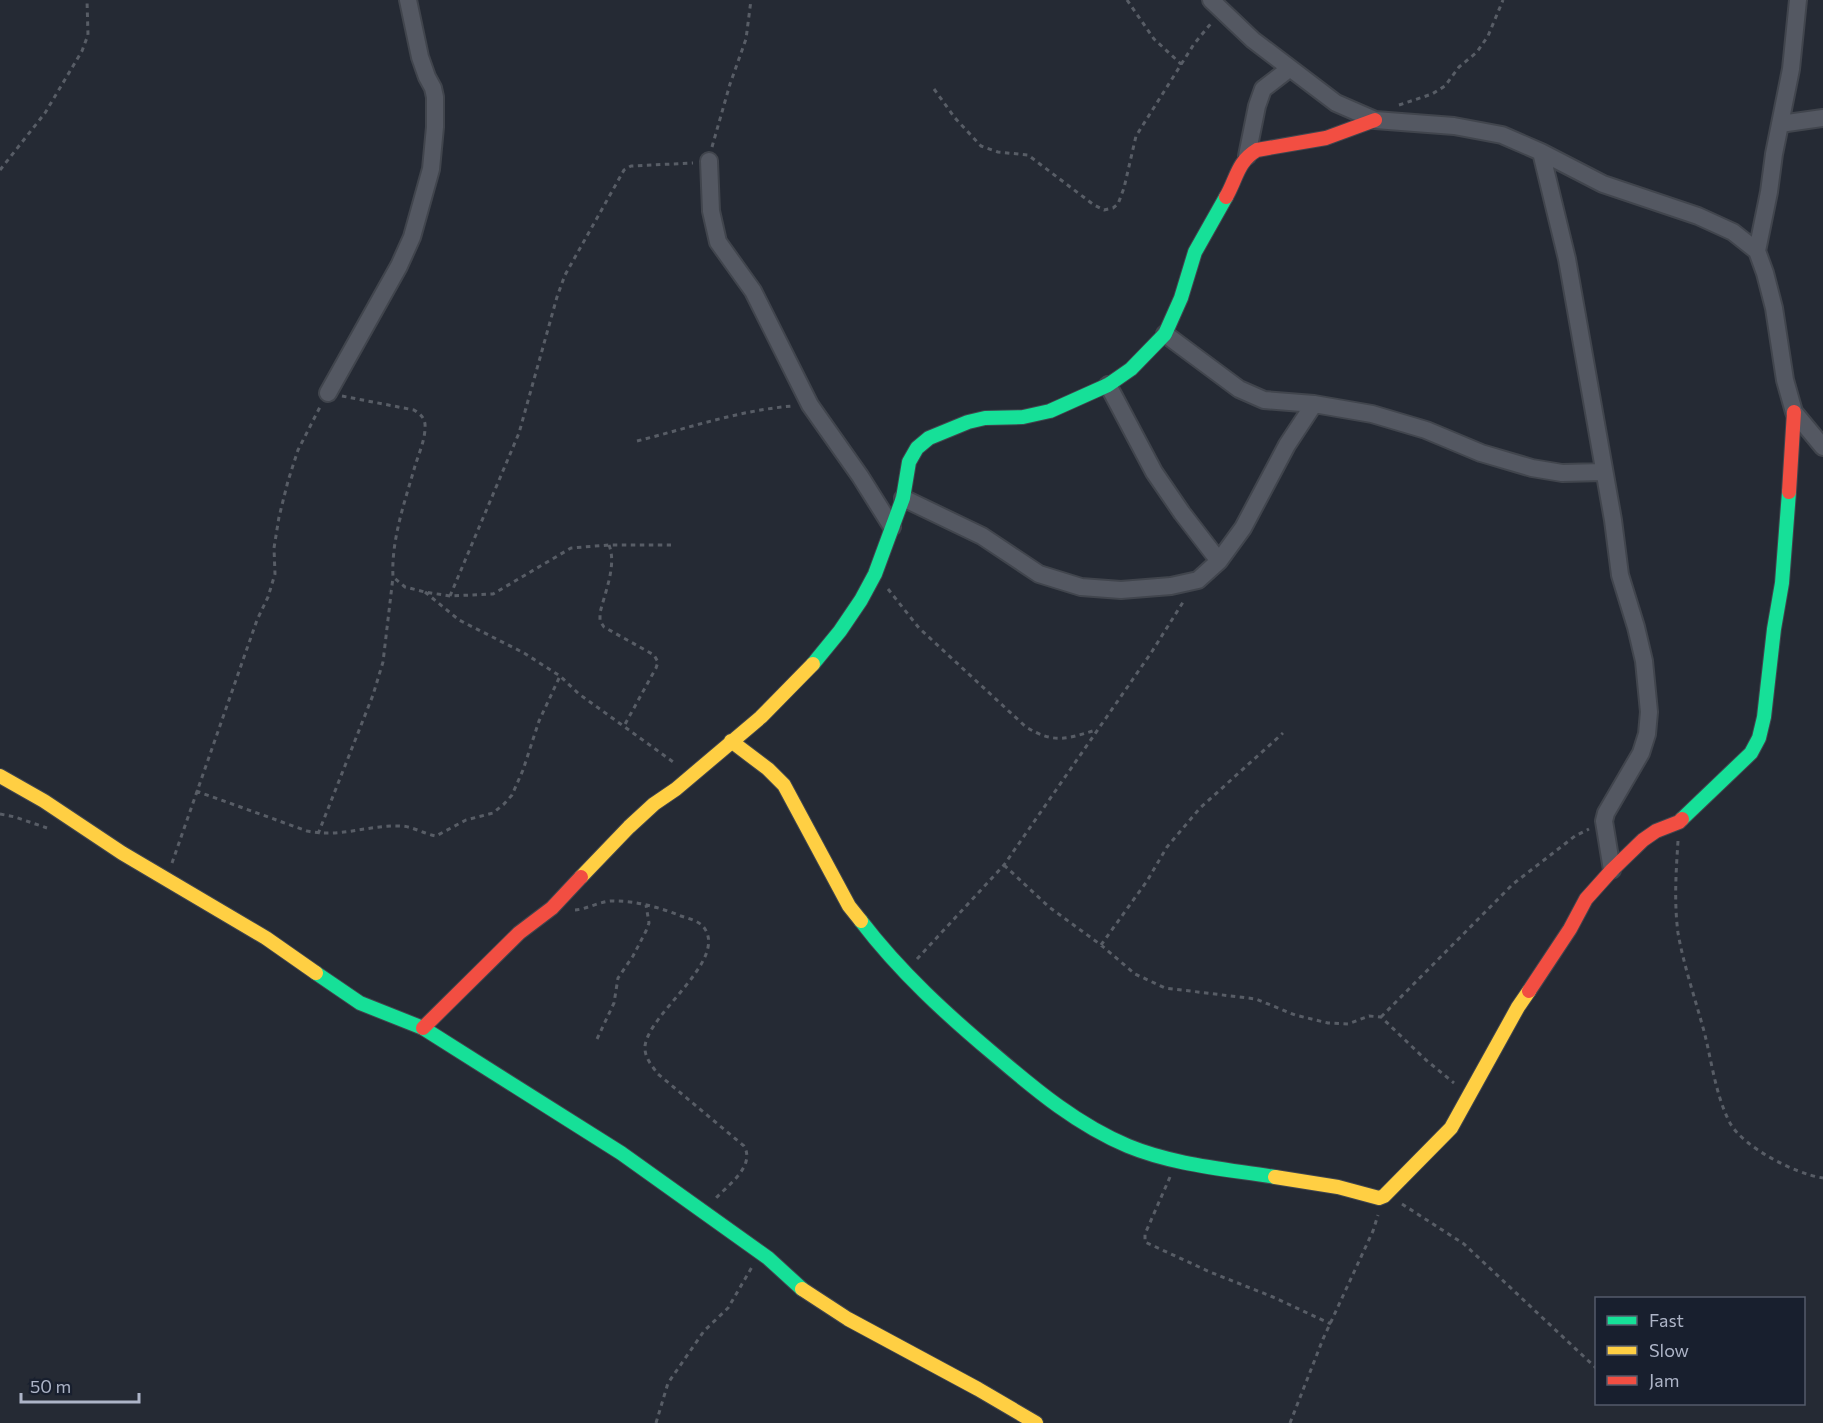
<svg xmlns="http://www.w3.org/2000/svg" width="1823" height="1423" font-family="Commissioner,sans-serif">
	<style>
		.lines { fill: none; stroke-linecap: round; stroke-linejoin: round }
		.street-casing { stroke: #41454d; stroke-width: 20 }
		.fast-casing { stroke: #41454d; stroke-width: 16 }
		.slow-casing { stroke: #41454d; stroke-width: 16 }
		.jam-casing { stroke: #41454d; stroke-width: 16 }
		.path { stroke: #585d66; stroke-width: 3; stroke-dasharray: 4.5 4.5; stroke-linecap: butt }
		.street { stroke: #545862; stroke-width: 16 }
		.fast { stroke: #16e098; stroke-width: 14 }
		.slow { stroke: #ffcf43; stroke-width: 14 }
		.jam { stroke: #f24e42; stroke-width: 14 }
	</style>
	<rect width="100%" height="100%" fill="#252a34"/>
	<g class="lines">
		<defs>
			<path id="street" d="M1211,0L1253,40L1336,103L1375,120L1454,126L1502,135L1541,152L1603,184L1698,216L1733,232L1757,251L1765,273L1774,308L1785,380L1794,412L1823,447
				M1780,124L1823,118
				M1541,152L1567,259L1613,520L1620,575L1636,627L1644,661L1649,712L1647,734L1641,753L1606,813L1604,821L1612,870
				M1247,156L1257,106L1263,89L1289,69
				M709,161L711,211L718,242L753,291L810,405L860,476L892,527
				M1757,251L1769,192L1774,154L1791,69L1798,0
				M1165,334L1239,389L1264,400L1314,404L1372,414L1426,430L1481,453L1532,468L1562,473L1604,472
				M1108,385L1154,472L1182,513L1219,561
				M328,393L399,266L412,237L431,169L435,127V97L433,88L427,77L420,57L408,0
				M903,498L982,536L1039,574L1081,587L1121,590L1171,586L1198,580L1219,561L1243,528L1287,445L1314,404"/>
			<path id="fast" d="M813,664L840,631L861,600L875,574L903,498L909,462L917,448L929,438L968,422L985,418L1023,417L1050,411L1108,385L1131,369L1165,334L1181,298L1195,252L1226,197
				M1682,819L1751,753L1759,738L1764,717L1774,629L1782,583L1789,492
				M861,921C900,972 947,1015 996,1056C1037,1091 1078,1125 1128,1146C1174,1165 1226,1169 1275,1177
				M316,973L360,1003L423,1028L621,1153L768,1258L802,1289"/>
			<path id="slow" d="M731,741L768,769L784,785L849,906L861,921
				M0,776L44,801L122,853L266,938L316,973
				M581,877L629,827L654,804L676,789L761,717L813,664
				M1275,1177L1338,1187L1379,1198L1384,1196L1451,1128L1518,1007L1529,991
				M802,1289L848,1319L978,1389L1036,1423"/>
			<path id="jam" d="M1226,197C1237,178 1237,162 1257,150L1326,138L1375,120
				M1789,492L1794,412
				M1529,991L1570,929L1586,899L1612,870L1643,840L1656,831L1679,822L1682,819
				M423,1028L519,933L552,908L581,877"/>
		</defs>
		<use href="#street" class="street-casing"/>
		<use href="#fast" class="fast-casing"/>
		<use href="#slow" class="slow-casing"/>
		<use href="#jam" class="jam-casing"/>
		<path class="path" d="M1127,0L1154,39L1181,64
			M934,89L955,118L981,146L998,152L1028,155L1094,205L1104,210L1113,208L1118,204L1124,188L1136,136L1194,44L1213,21
			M1399,105L1432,94L1445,86L1459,67L1477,52L1488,36L1503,0
			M712,147L730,84L746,39L751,0
			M0,170L45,113L82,51L88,35L87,0
			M342,396L414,410C420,414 424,417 425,424C426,438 419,453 415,466C405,501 391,540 393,577L405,587L425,592L450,596L493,594L571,548L609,545H671
			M637,441C689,428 740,410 793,406
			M609,545C617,565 605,592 600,613V621L604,627L654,655L658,662L656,668L624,726
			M888,589L919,628L1026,727C1054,744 1066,739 1096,730
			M425,592L459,620L524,653L560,676L579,694L676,764
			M450,596L519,433L557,297L565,275L624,170L631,166L693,163
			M196,791L307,831C340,838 367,825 400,826C412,826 424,834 436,836L466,820L493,813L504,804L512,795L523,770L539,721L560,676
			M0,814L15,817L47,828
			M318,834L373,695L383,662L393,577
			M1678,841C1676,872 1674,902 1678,933C1684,967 1696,1001 1705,1035C1712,1064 1716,1096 1730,1123C1744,1148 1796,1174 1823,1178
			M172,863L257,620L268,597L275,574L274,548L279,517L288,481L298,450L320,407
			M1004,865L1049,907L1101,945L1135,974L1165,988L1256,999L1295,1015L1328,1023L1348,1024L1369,1016L1381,1017L1426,1060L1454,1083
			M575,910C588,909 602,900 615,901C637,901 661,908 681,916C690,919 700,921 705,929C726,962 649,1013 645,1046C644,1057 652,1066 658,1074L744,1146C756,1166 727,1186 715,1199
			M1101,945L1147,881L1167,847L1200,808L1283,733
			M917,959L1004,865L1151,653L1185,599
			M1381,1017L1513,884L1575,836L1589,829
			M597,1039L614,1003L618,978L633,956L646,931L649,923L646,905
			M1170,1177L1145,1234V1242L1210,1272L1273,1297L1331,1324
			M1402,1204L1464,1244L1596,1368
			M656,1423L668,1383L704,1331L728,1308L752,1267
			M1290,1423L1323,1339L1373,1231L1378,1215"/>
		<use href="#street" class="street"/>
		<use href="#fast" class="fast"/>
		<use href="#slow" class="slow"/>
		<use href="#jam" class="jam"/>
	</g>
	<rect x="1595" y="1297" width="210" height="108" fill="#181f2e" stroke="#545b6b" stroke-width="1.5"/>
	<rect x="1607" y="1316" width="30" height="9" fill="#16e098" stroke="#545b6b" stroke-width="1.5"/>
	<text x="1649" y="1327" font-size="18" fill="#adb4c7">Fast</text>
	<rect x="1607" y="1346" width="30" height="9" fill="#ffcf43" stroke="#545b6b" stroke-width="1.5"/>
	<text x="1649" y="1357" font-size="18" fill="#adb4c7">Slow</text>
	<rect x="1607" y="1376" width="30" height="9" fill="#f24e42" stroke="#545b6b" stroke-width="1.5"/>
	<text x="1649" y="1387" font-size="18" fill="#adb4c7">Jam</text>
	<path d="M21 1393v9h118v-9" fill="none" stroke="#adb4c7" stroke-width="3"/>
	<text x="30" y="1393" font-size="18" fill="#adb4c7" stroke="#181f2e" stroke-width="4.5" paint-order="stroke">50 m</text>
</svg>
